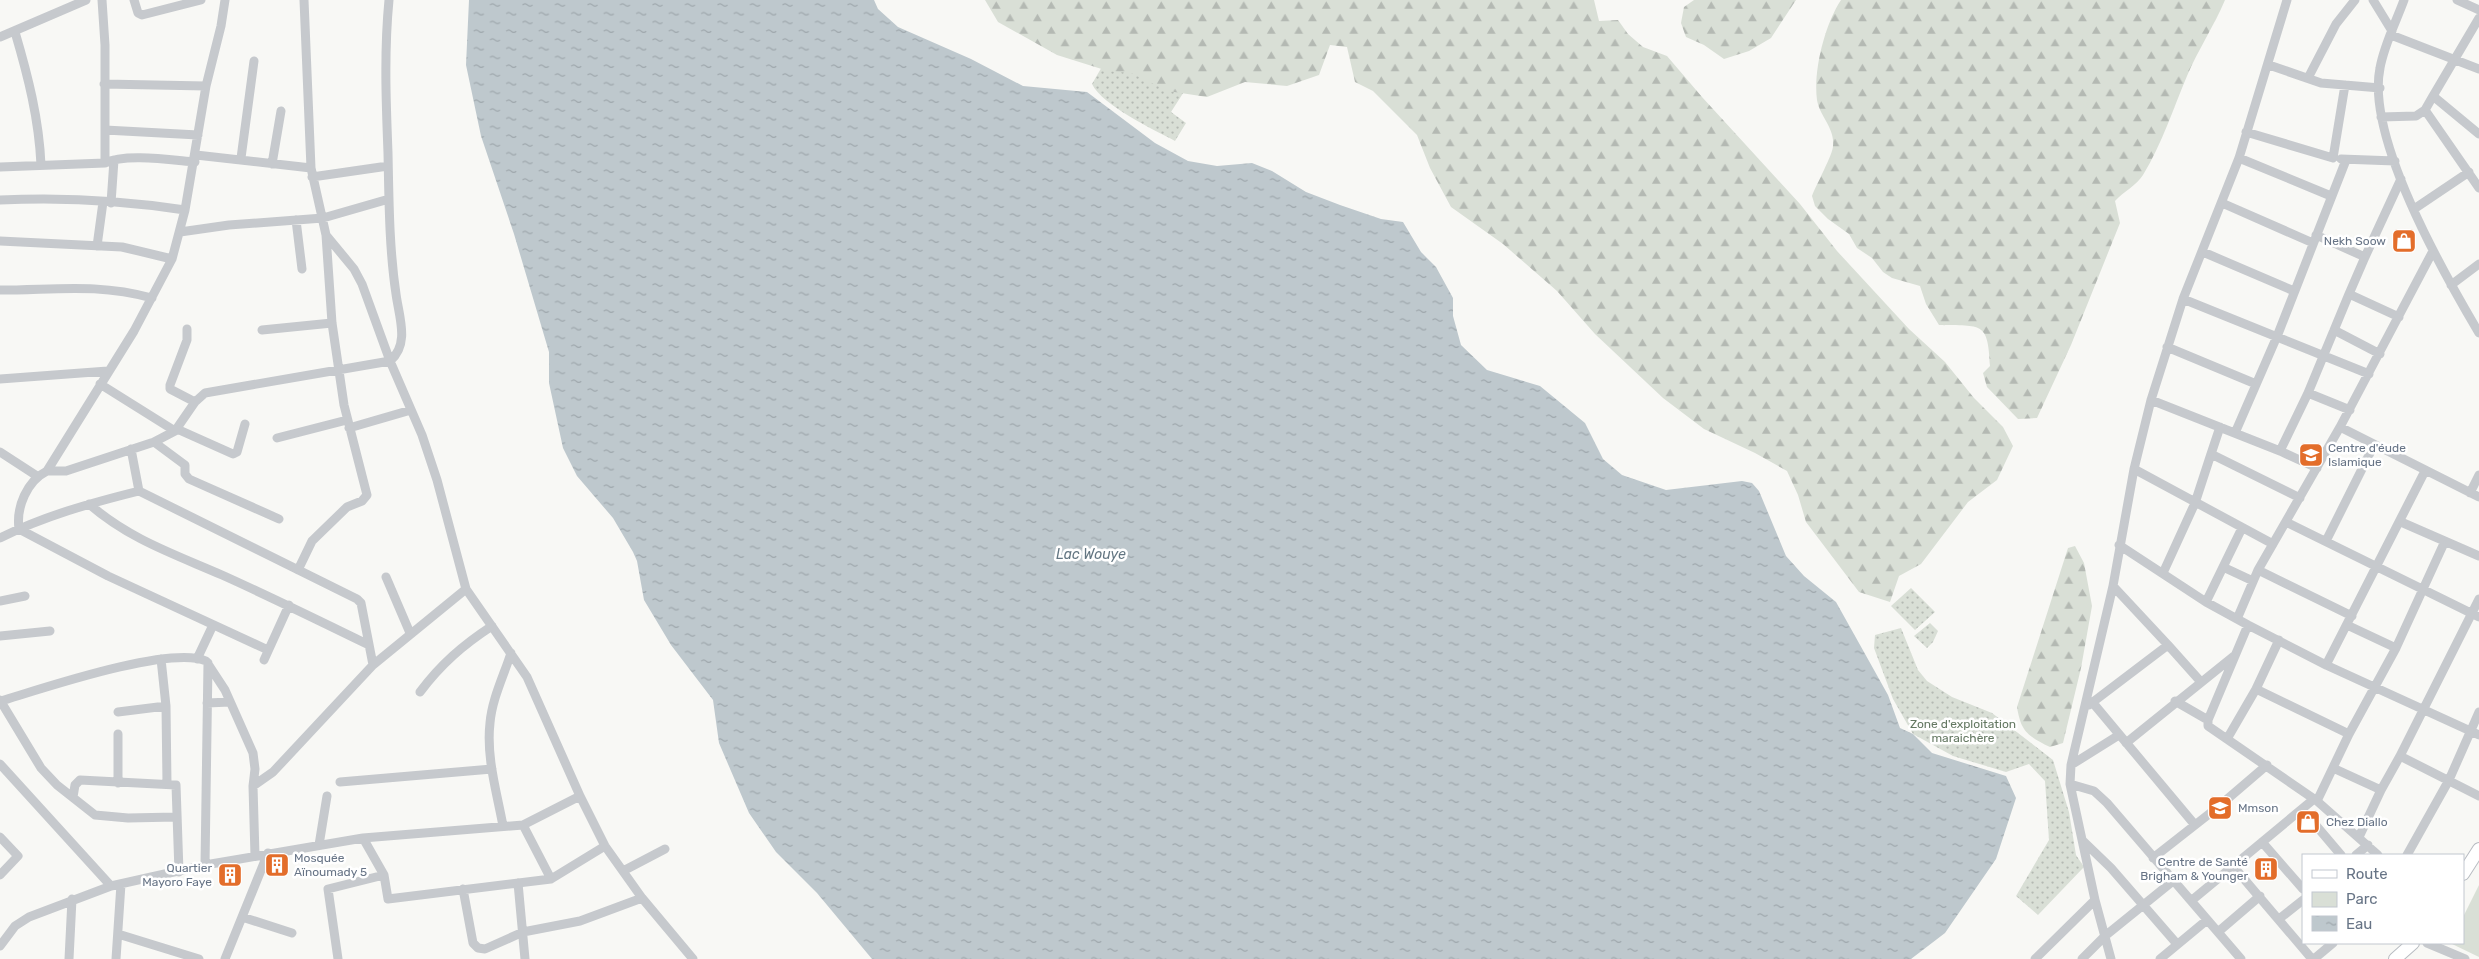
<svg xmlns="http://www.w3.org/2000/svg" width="2479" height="959" font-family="Rubik,sans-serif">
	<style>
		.green { fill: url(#green-dots) }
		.forest { fill: url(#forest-firs) }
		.pitch { fill: #d9dfd6 }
		.water { fill: url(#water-ripples) }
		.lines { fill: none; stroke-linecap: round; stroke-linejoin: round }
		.secondary-casing { stroke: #b8bcc2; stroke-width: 14 }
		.minor { stroke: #c6c9cd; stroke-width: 9 }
		.secondary { stroke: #fff; stroke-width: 12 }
		.labels { text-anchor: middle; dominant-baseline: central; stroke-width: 5; stroke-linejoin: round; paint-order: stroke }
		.poi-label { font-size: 12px; fill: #677486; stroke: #fff; text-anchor: start }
		.park-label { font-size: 12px; fill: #647862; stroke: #fff }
		.water-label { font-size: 14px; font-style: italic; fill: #637682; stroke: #fff }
	</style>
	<defs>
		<pattern id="green-dots" width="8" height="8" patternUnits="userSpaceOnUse" patternTransform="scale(1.25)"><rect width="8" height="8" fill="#d9dfd6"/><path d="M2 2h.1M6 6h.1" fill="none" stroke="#b4b9b3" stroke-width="1.8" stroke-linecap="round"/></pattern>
		<pattern id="forest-firs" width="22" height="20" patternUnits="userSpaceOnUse" patternTransform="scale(1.25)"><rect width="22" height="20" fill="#d9dfd6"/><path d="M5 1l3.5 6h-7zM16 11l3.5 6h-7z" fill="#b4b9b3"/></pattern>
		<pattern id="water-ripples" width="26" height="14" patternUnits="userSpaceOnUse" patternTransform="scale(1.25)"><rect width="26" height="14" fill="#bec8cd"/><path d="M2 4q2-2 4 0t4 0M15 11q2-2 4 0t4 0" fill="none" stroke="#9ea7ac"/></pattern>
	</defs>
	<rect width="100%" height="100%" fill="#f8f8f5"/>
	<path class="green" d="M1118,39L1187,87L1171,112L1186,123L1175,141C1153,129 1103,106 1092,84Z
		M1911,588L1935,612L1915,630L1891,606Z
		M1930,623L1938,631L1933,642L1927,648L1914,636Z
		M1901,628L1918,670L1927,681L1952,697L1992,713L2053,760L2069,812L2076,855L2084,867L2038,915L2016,896L2049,840L2045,781L2029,764L2006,772L1953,756L1913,734L1893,699L1874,648L1875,635Z"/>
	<path class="forest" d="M985,0H1594L1599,21L1618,20L1628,34L1643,47L1667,56L1702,97L1800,204L1837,251L1909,329L1945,362L1974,398L2003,427L2013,446L1997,480L1968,502L1921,564L1899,576L1890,602L1859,592L1806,522L1798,495L1787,471L1755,453L1704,429L1663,398L1595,334L1557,291L1503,244L1451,207L1430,168L1417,135L1373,91L1355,82L1347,47L1330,45L1319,75L1287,86L1245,82L1207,97L1168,91L1131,73L1108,71L1057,55L998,22Z
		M1694,0H1796L1771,38L1749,51L1724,59L1704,45L1686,37L1681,23L1684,7Z
		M1841,0H2225C2214,26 2198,50 2187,76C2173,109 2162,144 2143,175C2137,185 2123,192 2115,201L2120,223L2071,345L2037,418L2018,419L1987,387L1983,373L1990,366C1988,321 1982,326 1939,325L1926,304L1920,286L1892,278L1883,272L1872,258L1857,248L1849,234L1828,219L1815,206L1812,196C1816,185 1833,154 1833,146C1835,128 1820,117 1817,100C1813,71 1825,24 1841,0Z
		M2075,546L2084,563L2092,606L2081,668L2063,743L2050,747C2028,736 2021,732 2017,707L2068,548Z"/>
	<path class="pitch" d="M2479,885V957L2450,943H2463V917Z"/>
	<path class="water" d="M469,0H874L878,9L898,27L971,59L1023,86L1087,92L1155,143L1188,161L1217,166L1252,163L1272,171L1306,192L1340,205L1381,219L1403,222L1421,252L1436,267L1453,298V316L1461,345L1487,370L1540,386L1585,423L1603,459L1622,475L1666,490L1742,481L1752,483L1759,491L1786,556L1804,576L1836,602L1888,695L1900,728L1913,734L1932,753L2006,776L2016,798L1996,859L1945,933L1911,959H872L817,893L776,852L749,813L719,743L713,700L671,645L644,600L637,561L633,552L613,518L577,476L563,448L549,383V352L514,234L481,136L466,65Z"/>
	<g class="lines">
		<defs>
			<path id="secondary" d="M2463,874L2479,849
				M2395,959L2413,943"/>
		</defs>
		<use href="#secondary" class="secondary-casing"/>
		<path class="minor" d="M102,0L105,45V163
			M134,0L138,13L142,15L201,0
			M225,0L221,26L206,86L185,210L172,259L134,331L47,471C27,481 16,507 19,529L108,576L268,650
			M304,0L311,168L326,235L354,269L362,284L390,361L422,435L437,480L466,589L527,677L580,796L605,846L642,898L693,959
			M2373,0L2392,31
			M2404,0C2396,22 2384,45 2380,68C2366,137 2444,274 2479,333
			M2457,0L2479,10
			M15,32C28,76 39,119 41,165
			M2391,35L2479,69
			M0,37L86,0
			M2269,65L2321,83L2380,88
			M2308,78L2336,24L2355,0
			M104,84L206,86
			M2433,96L2479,18
			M2381,117L2416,116L2425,110
			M105,130L198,135
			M2246,132L2333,158L2345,85
			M2479,134L2433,96L2425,110L2479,188
			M196,155L311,168
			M241,158L254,61
			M2239,158L2331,196
			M2341,159L2395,161
			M272,164L281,111
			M0,167L105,163C125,153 171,160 195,162
			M312,177L388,166
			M0,200C59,197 127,201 185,210
			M111,203L114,160
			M2222,203L2313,243
			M2414,209L2469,172
			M296,220L302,269
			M180,232L229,225L323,218L389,199
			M2316,235L2365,257L2349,294L2399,317
			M0,241L122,247L172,259
			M97,246L103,202
			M2203,252L2294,291
			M2365,257L2401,179
			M2451,285L2479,264
			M0,290C55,290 97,283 152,298
			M2183,299L2369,374
			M187,329V340L170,385V389L195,402
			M262,330L332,323
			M2334,330L2380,354
			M2167,347L2256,384
			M0,379L108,371
			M100,384L175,431
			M2308,393L2349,294
			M2151,400L2280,451
			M2220,427L2211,454L2300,498
			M2340,427L2433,251
			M349,428L411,410
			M177,429L233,454L237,452L245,424
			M2235,433L2278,334L2346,160
			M277,438L347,420
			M154,442L185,465V474L189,479L279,519
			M131,449L139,491
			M0,452L37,476
			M2317,468L2280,451L2308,393L2350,410
			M2134,469L2273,544
			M47,471H66L154,442L175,431L195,402L205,393L390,361C410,344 399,317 396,294C389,247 389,199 388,153C386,102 384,51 389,0
			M2470,493L2479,475
			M89,504C129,539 174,554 222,575C271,597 320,621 369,645
			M2286,522L2479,617
			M2401,522L2479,556
			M0,538C44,516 91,503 139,491L357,599L361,603L373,665
			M2326,541L2374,445
			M2119,545L2206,602L2248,625L2326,665L2479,735
			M2223,567L2253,581
			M298,570L312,541L347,507L362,501L367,495L344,405L332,323L326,235
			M2258,570L2352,616
			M2163,573L2195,503L2211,454
			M386,577L410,633
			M2113,586L2168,645
			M2479,599L2400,756L2479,796
			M0,601L25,596
			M2206,602L2242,528
			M2237,619L2258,570L2340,427L2479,497
			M2248,625L2208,720V726L2317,801L2378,855
			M2347,625L2396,648
			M0,636L50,631
			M161,659L166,706L167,784
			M197,659L213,625
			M264,660L289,605
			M2326,665L2425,471
			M2256,689L2349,734L2396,648L2445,541
			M420,692C441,664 463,645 492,626
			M0,700L41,768L57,785L95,815L128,818L176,817
			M1,701C41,689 170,645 206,661L225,690L253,753L255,769L253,786L255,856
			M2175,701L2208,720
			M207,703L230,702
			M2093,703L2195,825
			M2089,705L2168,645L2201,682
			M118,712L166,706
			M2227,739L2256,689L2279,640
			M2126,743L2234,656
			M0,764L111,886
			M2071,765L2119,735
			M2333,768L2381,790L2400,756
			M340,782L492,769
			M118,783V734
			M2070,784L2094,791L2107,803L2241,959
			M253,786L273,772L373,665L466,589
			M73,797L75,785L80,780L176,785L179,872
			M2317,801L2349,734
			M2302,809L2341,855
			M523,825L551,879
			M503,826C497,793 486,757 490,723C492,699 504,675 511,653
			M0,837L18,856L0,875
			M2359,837L2381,790
			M363,838L384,875L388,899L551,879L605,846
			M2083,841L2111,868L2177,944
			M2262,842L2303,889
			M319,845L327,796
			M2356,855L2368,845
			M2407,855L2449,780L2479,712
			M2153,858L2218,807L2267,765
			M205,865L208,663
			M2233,866L2312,959
			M623,871L665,849
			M518,883L525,959
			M463,889L473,943L478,948L485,949L523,932L580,921L642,898
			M2191,901L2314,799
			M242,917L292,933
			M2279,919L2303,900
			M2218,932L2260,896
			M118,934L199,959
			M2427,943L2465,959
			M0,946L15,926L29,917L111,886L205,865L363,838L523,825L580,796
			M69,959L72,899
			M116,959L121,884
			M225,959L268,853
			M338,959L328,889L384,875
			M2035,959L2095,900
			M2082,959L2105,936L2173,881
			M2111,959L2095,900L2070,784L2071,765L2113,586L2134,469L2151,400L2183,299L2239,158L2287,0
			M2160,959L2207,920
			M2314,959L2333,943"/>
		<use href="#secondary" class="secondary"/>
	</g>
	<defs>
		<symbol id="shop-square" viewBox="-11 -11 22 22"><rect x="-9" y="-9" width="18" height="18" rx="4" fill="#e36d2a" stroke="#fff"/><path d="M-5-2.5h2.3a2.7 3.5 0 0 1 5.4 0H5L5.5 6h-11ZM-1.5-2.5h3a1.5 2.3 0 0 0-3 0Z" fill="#fff"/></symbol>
		<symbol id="school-square" viewBox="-11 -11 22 22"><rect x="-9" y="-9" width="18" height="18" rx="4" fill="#e36d2a" stroke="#fff"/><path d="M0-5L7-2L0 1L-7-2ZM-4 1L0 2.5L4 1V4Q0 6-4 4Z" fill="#fff"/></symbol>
		<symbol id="building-square" viewBox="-11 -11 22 22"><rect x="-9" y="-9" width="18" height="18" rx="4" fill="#e36d2a" stroke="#fff"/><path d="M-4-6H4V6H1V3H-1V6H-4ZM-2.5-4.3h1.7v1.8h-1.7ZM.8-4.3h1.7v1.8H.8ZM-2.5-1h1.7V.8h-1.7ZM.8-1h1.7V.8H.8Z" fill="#fff"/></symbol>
	</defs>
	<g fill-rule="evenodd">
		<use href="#shop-square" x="2390" y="227" width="28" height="28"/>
		<use href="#school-square" x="2297" y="441" width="28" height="28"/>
		<use href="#school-square" x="2206" y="794" width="28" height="28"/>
		<use href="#shop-square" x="2294" y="808" width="28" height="28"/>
		<use href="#building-square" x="263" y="851" width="28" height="28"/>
		<use href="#building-square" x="2252" y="855" width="28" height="28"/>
		<use href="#building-square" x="216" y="861" width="28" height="28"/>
	</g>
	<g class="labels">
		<g class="poi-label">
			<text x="2386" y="241" text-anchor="end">Nekh Soow</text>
			<text x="2328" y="448">Centre d'éude<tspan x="2328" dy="14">Islamique</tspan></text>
			<text x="2238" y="808">Mmson</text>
			<text x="2326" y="822">Chez Diallo</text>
			<text x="294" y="858">Mosquée<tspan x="294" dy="14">Aïnoumady 5</tspan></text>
			<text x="2248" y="862" text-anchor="end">Centre de Santé<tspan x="2248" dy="14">Brigham &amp; Younger</tspan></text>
			<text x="212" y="868" text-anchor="end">Quartier<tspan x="212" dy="14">Mayoro Faye</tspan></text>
		</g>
		<g class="park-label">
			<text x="1963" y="724">Zone d'exploitation<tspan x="1963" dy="14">maraichère</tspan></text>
		</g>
		<g class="water-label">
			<text x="1091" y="554">Lac Wouye</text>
		</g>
	</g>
	<rect x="2302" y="854" width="162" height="90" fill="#ffffff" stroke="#c2c7cf"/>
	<rect x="2312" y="870" width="25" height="8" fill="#ffffff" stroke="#c2c7cf"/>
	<text x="2346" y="879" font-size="15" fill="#677486">Route</text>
	<rect x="2312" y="892" width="25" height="15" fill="#d9dfd6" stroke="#c2c7cf"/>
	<text x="2346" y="904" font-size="15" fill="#677486">Parc</text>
	<rect x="2312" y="916" width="25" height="15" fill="url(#water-ripples)" stroke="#c2c7cf"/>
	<text x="2346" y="929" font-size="15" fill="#677486">Eau</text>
</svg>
